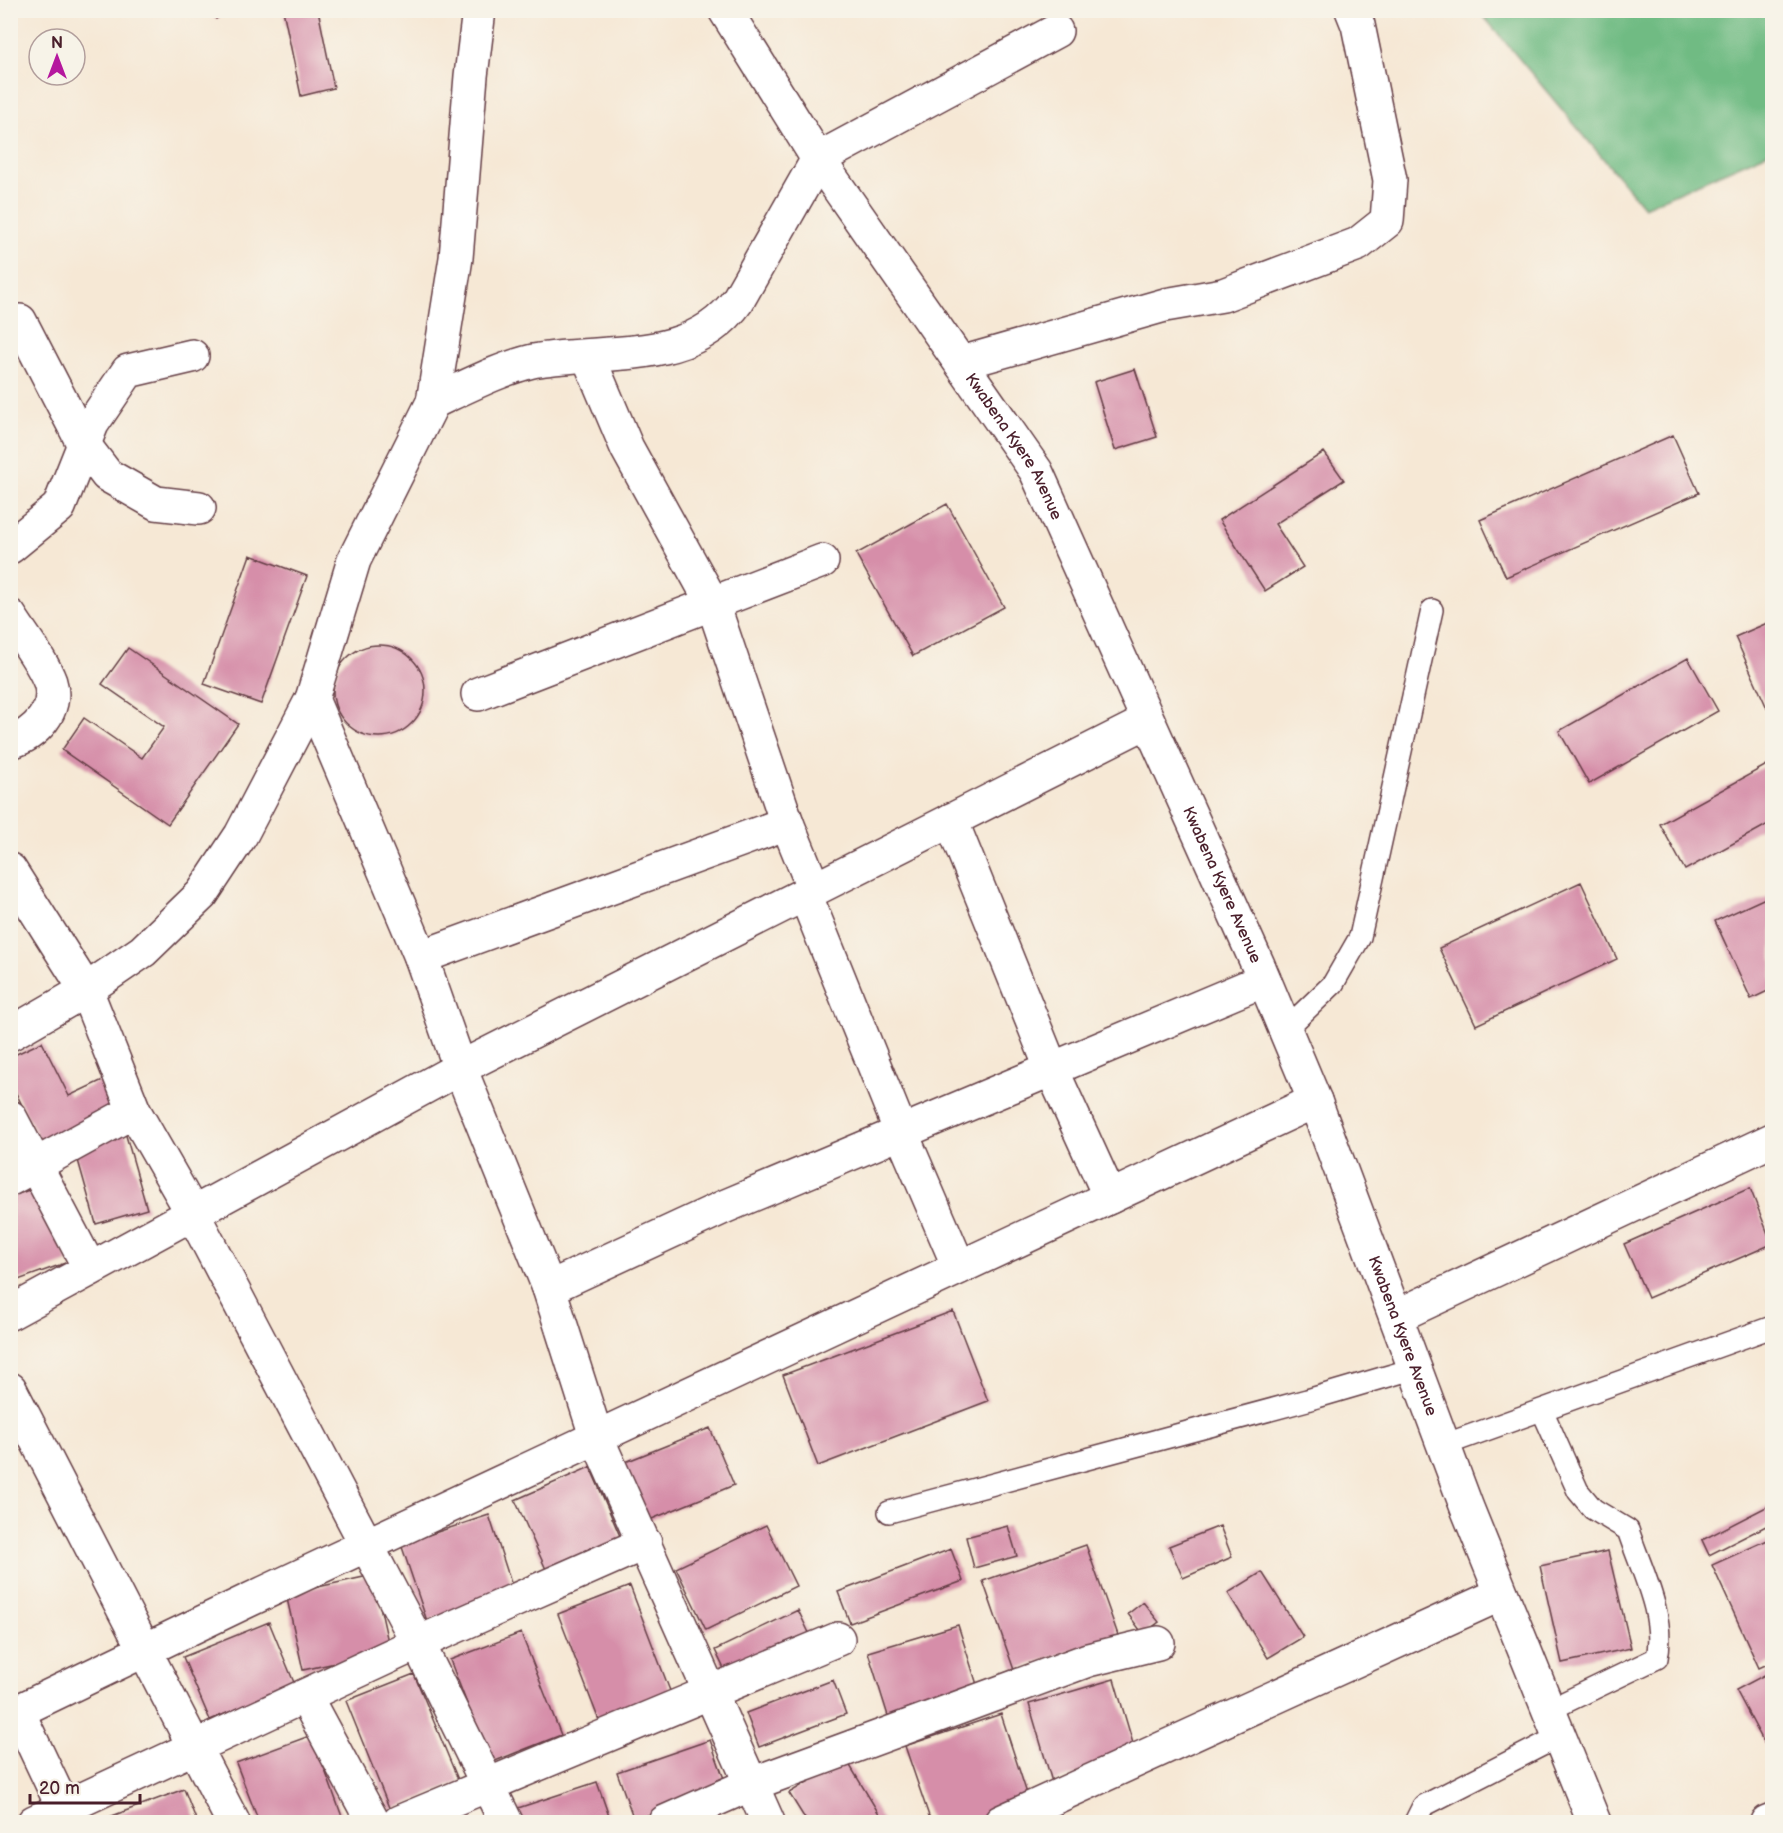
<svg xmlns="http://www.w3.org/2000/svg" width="1783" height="1833" font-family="'Balsamiq Sans',sans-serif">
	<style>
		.forest { fill: #6fbb83; stroke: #5c6d57; stroke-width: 1.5 }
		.building { fill: #d68ea9 }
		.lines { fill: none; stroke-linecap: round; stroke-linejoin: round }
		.lane-casing { stroke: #643d44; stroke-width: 24 }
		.street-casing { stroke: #643d44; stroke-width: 36 }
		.lane { stroke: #fff; stroke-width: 21 }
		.street { stroke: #fff; stroke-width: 33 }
		.labels { text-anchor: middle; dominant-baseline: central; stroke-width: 5; stroke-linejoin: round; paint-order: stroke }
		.street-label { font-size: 16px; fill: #4a1f2b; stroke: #f7f3e8 }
	</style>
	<rect width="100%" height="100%" fill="#f7f3e8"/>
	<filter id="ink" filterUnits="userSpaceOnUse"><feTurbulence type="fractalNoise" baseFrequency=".0167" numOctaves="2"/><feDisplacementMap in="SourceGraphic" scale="12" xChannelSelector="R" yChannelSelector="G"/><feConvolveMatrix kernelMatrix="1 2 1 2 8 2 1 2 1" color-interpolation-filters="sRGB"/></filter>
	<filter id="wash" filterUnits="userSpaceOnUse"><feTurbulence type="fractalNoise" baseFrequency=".008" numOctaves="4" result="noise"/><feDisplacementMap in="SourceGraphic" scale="24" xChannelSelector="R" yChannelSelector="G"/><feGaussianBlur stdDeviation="1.35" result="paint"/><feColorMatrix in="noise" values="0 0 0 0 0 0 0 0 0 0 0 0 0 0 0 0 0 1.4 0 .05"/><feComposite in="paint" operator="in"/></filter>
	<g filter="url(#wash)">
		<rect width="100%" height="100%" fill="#f6e8d5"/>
		<path class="forest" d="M1479,11H1772V151L1644,207Z"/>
		<g id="blocks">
			<path class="building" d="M210,10H229L216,19Z
				M283,10H318L334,88L301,96Z
				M1135,369L1157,437L1115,450L1094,382Z
				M1673,435L1699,493L1506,577L1480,520Z
				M1324,452L1344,480L1275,524L1303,567L1265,591L1219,520Z
				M947,504L1004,607L913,656L856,554Z
				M250,555L307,576L261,704L204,684Z
				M1772,621V719L1735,637Z
				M333 691a46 46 0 1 1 92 0a46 46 0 1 1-92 0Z
				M128,648L238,724L168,824L62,750L84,718L142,758L164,727L102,684Z
				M1688,658L1718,711L1589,784L1559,731Z
				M1772,762V822L1685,870L1660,824Z
				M1581,882L1617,959L1476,1025L1439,948Z
				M1772,895V989L1751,999L1715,921Z
				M42,1042L69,1096L107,1078L120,1105L41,1143L10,1081V1057Z
				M125,1132L147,1209L96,1224L74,1146Z
				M40,1186L68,1262L10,1283V1197Z
				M1750,1188L1772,1244L1648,1298L1624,1244Z
				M953,1311L988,1401L818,1466L783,1375Z
				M710,1428L734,1485L647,1521L623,1463Z
				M590,1467L623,1543L549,1576L515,1500Z
				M1772,1504V1523L1709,1555L1702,1540Z
				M489,1515L514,1592L427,1621L401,1544Z
				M766,1525L796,1586L706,1630L676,1568Z
				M1008,1526L1017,1556L974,1568L966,1537Z
				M1220,1526L1232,1557L1183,1578L1169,1546Z
				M1772,1538V1662L1759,1668L1712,1565Z
				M1086,1545L1118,1635L1014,1670L983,1581Z
				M951,1549L963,1581L850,1623L838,1592Z
				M1608,1551L1631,1648L1562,1663L1540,1566Z
				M1262,1572L1303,1637L1268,1658L1228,1593Z
				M373,1575L390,1651L303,1670L286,1594Z
				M630,1586L672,1696L600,1723L558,1614Z
				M1143,1602L1159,1622L1143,1634L1128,1614Z
				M798,1610L811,1637L728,1677L715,1650Z
				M269,1622L295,1685L210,1720L183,1657Z
				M958,1625L979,1691L889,1719L868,1652Z
				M521,1633L561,1735L490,1763L450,1660Z
				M1772,1671V1748L1768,1750L1736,1690Z
				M414,1674L459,1782L390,1810L346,1701Z
				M1114,1679L1137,1757L1052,1782L1029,1704Z
				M833,1680L846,1714L759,1747L746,1713Z
				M1001,1714L1031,1806L983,1822H931L905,1746Z
				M312,1735L344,1822H259L236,1763Z
				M710,1740L727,1787L634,1820L617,1772Z
				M846,1759L884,1822H807L789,1793Z
				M597,1782L611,1822H522L518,1808Z
				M184,1789L197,1822H96Z"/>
		</g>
	</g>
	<g filter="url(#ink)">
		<use href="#blocks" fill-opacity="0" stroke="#643d44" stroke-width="1.5"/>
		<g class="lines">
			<defs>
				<path id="lane" d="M1285,1030L1333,984L1360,937L1432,610
					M1542,1410L1578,1491L1593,1509L1628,1530C1641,1570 1666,1615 1657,1658L1549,1710
					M1444,1445L1772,1327
					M889,1512L1307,1400L1416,1368
					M1415,1822L1423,1806L1560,1736"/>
				<g id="street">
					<path id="s1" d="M725,10L818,159L1036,471L1258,965L1315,1101L1467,1508L1594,1822"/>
					<path d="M20,321L84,445L107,475L156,503L199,508"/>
					<path d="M588,356L627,448L713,604L787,823L814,889"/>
					<path d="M961,363L1165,305L1223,295L1358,244L1387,221L1390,180L1358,25L1352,10"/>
					<path d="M433,402L456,258L471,76L479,10"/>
					<path d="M10,547L59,507L92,424L128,371L192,356"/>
					<path d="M10,616C22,635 43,662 50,682C59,710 35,735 10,742"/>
					<path d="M478,694L822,561"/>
					<path d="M312,699L421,957L460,1068L549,1288L596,1436L768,1822"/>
					<path d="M951,820L1052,1070L1110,1197"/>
					<path d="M10,870L86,990L134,1111L192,1212L418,1643L506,1822"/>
					<path d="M805,894L901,1132L959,1267"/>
					<path d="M421,957L787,823"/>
					<path d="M10,1034L86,990L143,951L202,894L241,835L312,699L354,560L433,402C461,389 510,364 539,360C607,349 693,365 738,300L818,159L1056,31"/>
					<path d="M10,1117L90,1269"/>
					<path d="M10,1179L134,1111"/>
					<path d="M549,1288L726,1206L1264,980"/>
					<path d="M10,1313L460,1068L1148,721"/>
					<path d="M1397,1316L1772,1140"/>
					<path d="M10,1389L233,1822"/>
					<path d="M305,1696L373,1822"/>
					<path d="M18,1712L70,1822"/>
					<path d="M10,1715L247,1601L1315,1101"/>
					<path d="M34,1822L418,1643L645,1543"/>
					<path d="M399,1822L838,1639"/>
					<path d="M665,1822L749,1785L1088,1660L1158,1643"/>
					<path d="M1001,1822L1501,1594"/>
					<path d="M1767,1822L1772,1820"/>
				</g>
			</defs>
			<use href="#lane" class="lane-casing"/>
			<use href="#street" class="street-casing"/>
			<use href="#lane" class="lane"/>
			<use href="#street" class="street"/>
		</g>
	</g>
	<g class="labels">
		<g class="street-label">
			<text stroke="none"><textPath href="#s1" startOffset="524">Kwabena Kyere Avenue</textPath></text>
			<text stroke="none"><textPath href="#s1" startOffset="1010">Kwabena Kyere Avenue</textPath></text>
			<text stroke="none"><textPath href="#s1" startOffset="1496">Kwabena Kyere Avenue</textPath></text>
		</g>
	</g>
	<rect width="1783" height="1833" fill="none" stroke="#f7f3e8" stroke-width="36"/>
	<g transform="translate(57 57)"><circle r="28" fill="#f7f3e8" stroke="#b29e9c" stroke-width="1.5"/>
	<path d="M0-4.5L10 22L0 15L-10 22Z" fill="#b5179e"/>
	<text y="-9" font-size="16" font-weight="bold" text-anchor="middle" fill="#4a1f2b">N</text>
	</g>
	<path d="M30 1794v9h110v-9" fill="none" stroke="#4a1f2b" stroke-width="3"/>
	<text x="39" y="1794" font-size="18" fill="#4a1f2b" stroke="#f7f3e8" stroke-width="4.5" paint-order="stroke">20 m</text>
</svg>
